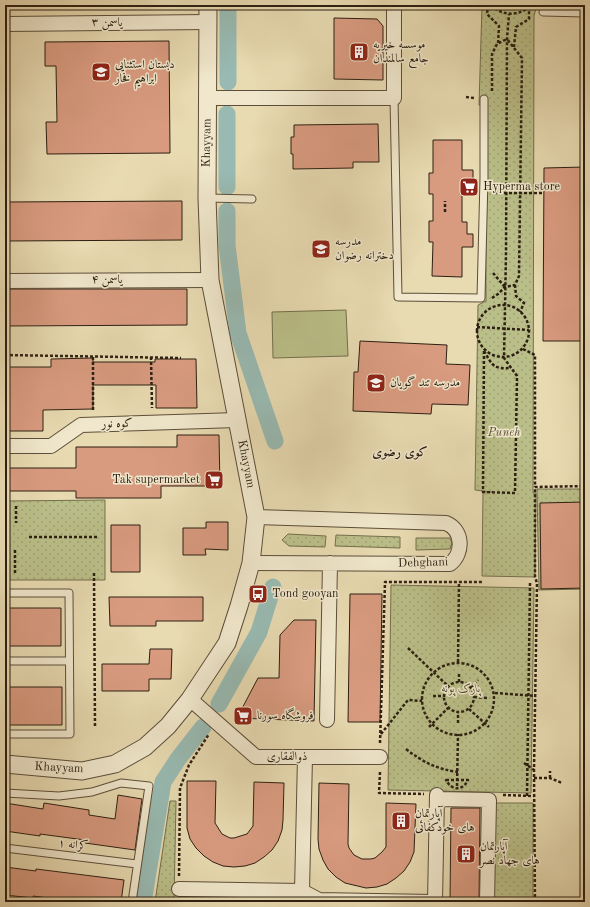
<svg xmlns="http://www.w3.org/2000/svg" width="590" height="907" font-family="'Old Standard TT',Amiri,serif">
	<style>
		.green { fill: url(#green-dots); stroke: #746f4d }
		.pitch { fill: #babe88; stroke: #746f4d }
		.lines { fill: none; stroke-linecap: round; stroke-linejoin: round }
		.canal { stroke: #98bab2; stroke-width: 17 }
		.building { fill: #d99b80; stroke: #2d2012 }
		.service-casing { stroke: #5c4e3a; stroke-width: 9 }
		.minor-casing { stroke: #5c4e3a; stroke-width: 16 }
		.tertiary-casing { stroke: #5c4e3a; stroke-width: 19 }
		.path { stroke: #2d2012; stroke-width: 2.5; stroke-dasharray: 3 2; stroke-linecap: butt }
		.service { stroke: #f0e7cc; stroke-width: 7 }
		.minor { stroke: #f0e7cc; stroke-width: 14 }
		.tertiary { stroke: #f0e7cc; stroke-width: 17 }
		.labels { text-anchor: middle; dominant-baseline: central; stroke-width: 3; stroke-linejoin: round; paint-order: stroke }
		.street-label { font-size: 12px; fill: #2d2012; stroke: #f0e7cc }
		.poi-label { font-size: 12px; fill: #2d2012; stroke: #f0e7cc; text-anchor: start }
		.park-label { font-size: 12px; font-style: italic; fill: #574f35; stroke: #f0e7cc }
		.neighbourhood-label { font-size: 13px; font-weight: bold; fill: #2d2012; stroke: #f0e7cc }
	</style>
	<defs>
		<pattern id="green-dots" width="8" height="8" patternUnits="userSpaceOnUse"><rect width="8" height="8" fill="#babe88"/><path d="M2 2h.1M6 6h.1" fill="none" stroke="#a0a374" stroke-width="1.8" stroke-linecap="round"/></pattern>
	</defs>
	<rect width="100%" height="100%" fill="#e8dab1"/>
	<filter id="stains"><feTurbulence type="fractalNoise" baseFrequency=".005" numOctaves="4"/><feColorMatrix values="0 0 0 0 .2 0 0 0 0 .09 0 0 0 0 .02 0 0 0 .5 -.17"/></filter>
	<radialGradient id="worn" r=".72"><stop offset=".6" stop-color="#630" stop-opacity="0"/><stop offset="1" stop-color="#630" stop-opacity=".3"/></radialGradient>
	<path class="green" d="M482,5H537L534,16L533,493H536L535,577L482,576L483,492H492L475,490L478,305L486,301L485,106L479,105Z
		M537,489H585V589L539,590Z
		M105,500V580H5V501Z
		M288,534L326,536L325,547L289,546L282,540Z
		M336,535L400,537V548L335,546Z
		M416,538H450L452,543L450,549L416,550Z
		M391,585L534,588L531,793L388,790Z
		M170,801H176L174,902H181H155Z
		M494,803H533V902H493Z"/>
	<path class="pitch" d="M346,310L348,356L273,358L272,312Z"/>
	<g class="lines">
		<path class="canal" d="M228,82V10
			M227,187V114
			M227,211V245L238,333L275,441
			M219,704L259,632L273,587
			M143,902L163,782L178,759L203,727"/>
	</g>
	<path class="building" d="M334,18L377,19L383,26V80L334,79Z
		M169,41L170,153L47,154L46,122H57L56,66H45V42Z
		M378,124L379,162H353V168L293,169V154H291V137H294V125Z
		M433,140H462V170H473V183H467V194H462V222H467V234H473V247H462V277L432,276L433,242H429V221H433V194H429V173H433Z
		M585,167V341H543L544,168Z
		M182,201V240L5,241V202Z
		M5,289H187V325L5,326Z
		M360,341L447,345L446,364L470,365L468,405L432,404L431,414L353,411L354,372H358Z
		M93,358V362H155V359H196L197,408H156V385H93V409L43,410V431H5V397H9V367H51V359Z
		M177,435H219L220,486H161V498H76V491H5V468H76V447H177Z
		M585,502V588L541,589L540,503Z
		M206,522H228V550L205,549L206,555H183V528H206Z
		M111,525H140V572H111Z
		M350,594H382L380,722H348Z
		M109,597H203V621H156V626H110Z
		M5,608H61V646H5Z
		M294,620H316L314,721L237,718L258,678H279L280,635Z
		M150,649H172L171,679H149V691H102V664H149Z
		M5,687H62V725H5Z
		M187,781H216L215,823L222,834L230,838H234L247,834L253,826L254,782L284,783L283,820L282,830L278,841L272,850L264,857L255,863L245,866L234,867L223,866L213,862L204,856L196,848L190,839L187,828Z
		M319,783L349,784L348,844L349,848L354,855L362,859H371L375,858L382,852L386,847V803L416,804L414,852L410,862L404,871L396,878L387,884L377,887L366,888L345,883L336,877L328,869L323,860L319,849L318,839Z
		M118,795L142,799L135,850L85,843V840L40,834V836L5,831V803L43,809L44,803L89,810V815L115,819Z
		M451,808H480L479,902H450Z
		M5,867L36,871V869L124,880L121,902H79L33,896V898L5,895Z"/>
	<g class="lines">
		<defs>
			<path id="service" d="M543,12L585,13
				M394,98L398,297L481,298L484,178V99
				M207,198L252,199
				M5,593H69L70,734H5
				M5,661H69
				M5,793L59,796L92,792L121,783L149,786L132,902
				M5,848L137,864"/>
			<path id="minor" d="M5,24L208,22
				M208,98H394V5
				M5,281L210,280
				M5,446H51L81,425L237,420
				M251,563L450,564C464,553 463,530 446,523L256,517
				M190,699L256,757H380
				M327,720L330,563
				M437,799L489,800L487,902
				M179,889L302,891L319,900L432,902
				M302,891L305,757
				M435,902L437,795"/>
			<path id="tertiary" d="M5,764L82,771L115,764L145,747L168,726L190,699L227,643L239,606L251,563L256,517L210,280L207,198L208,5"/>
		</defs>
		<use href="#service" class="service-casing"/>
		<use href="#minor" class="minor-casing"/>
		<use href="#tertiary" class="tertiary-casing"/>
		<path class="path" d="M488,5L487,14L499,26L498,44
			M491,5C503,17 520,16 532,5
			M514,47L516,27L529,19V8
			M492,91V54L497,44L507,39
			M466,97L474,98
			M494,193H543
			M445,212V201
			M493,273L505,287
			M515,285L516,296L524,303L520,312
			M492,298L498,294L505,287L515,285L519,276L522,58L507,39
			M477 331a26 26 0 1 1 52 0a26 26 0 1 1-52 0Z
			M477,327L529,330
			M523,349L535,355V487
			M484,351L483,492L515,493L517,376L504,358L506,253L507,39L509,14
			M484,351C493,366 493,369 511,368
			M5,355L181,358
			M151,357L152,408
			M93,410V356
			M16,506V523
			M29,537H99
			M15,550V573
			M94,573L95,728
			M408,648L448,686
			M458,662L459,582
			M422 699a36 36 0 1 1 72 0a36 36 0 1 1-72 0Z
			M444 697a15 15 0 1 1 30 0a15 15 0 1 1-30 0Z
			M459,682V672
			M471,688L478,680
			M495,693L536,696
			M433,696H443
			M474,697L487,698
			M469,709L489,727
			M458,723V713
			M429,727L448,708
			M381,734L408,700L422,701
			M380,743L385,582H482
			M406,749C423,762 436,769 458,772
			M524,763L534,770
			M380,772L379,793L424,794
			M534,778H550L562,783
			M550,778V771
			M446,780H468C462,792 451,790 446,780Z
			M457,786L458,734
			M503,795L534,796
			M527,796L530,583
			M179,876L180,788L189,765L209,734
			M535,902L534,771L537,583L535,577V487L585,486"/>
		<use href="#service" class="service"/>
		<use href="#minor" class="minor"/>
		<use href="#tertiary" class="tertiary"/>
	</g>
	<defs>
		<symbol id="building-square" viewBox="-11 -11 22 22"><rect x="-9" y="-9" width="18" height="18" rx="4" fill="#8f2418" stroke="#f0e7cc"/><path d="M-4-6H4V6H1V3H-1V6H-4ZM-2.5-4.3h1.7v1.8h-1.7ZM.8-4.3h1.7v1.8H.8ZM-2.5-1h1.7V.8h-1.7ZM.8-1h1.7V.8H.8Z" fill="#fff"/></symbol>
		<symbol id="school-square" viewBox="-11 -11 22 22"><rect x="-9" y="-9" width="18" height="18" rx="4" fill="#8f2418" stroke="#f0e7cc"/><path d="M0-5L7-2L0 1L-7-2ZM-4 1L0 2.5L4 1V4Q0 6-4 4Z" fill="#fff"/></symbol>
		<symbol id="supermarket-square" viewBox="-11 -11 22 22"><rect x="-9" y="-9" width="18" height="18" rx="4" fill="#8f2418" stroke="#f0e7cc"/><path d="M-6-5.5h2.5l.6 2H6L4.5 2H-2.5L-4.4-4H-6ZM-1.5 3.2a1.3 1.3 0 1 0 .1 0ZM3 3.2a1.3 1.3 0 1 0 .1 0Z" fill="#fff"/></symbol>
		<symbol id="bus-square" viewBox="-11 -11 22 22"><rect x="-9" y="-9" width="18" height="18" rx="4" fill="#8f2418" stroke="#f0e7cc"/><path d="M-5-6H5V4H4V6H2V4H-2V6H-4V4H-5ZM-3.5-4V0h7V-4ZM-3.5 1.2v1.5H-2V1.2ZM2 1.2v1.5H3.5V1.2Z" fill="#fff"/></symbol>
	</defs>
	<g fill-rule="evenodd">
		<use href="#building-square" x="348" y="41" width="22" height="22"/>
		<use href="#school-square" x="90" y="61" width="22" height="22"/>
		<use href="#supermarket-square" x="458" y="176" width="22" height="22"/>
		<use href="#school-square" x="310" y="238" width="22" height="22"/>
		<use href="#school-square" x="365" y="372" width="22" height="22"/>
		<use href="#supermarket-square" x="203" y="469" width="22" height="22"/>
		<use href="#bus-square" x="247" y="583" width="22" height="22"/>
		<use href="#supermarket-square" x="232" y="705" width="22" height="22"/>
		<use href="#building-square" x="390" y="810" width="22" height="22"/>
		<use href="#building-square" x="455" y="843" width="22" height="22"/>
	</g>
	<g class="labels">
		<g class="street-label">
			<text x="107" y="23">یاسمن ۳</text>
			<text transform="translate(207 143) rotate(-89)">Khayyam</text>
			<text x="107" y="280">یاسمن ۴</text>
			<text transform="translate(117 424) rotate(-2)">کوه نور</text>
			<text transform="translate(246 464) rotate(79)">Khayyam</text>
			<text transform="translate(423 563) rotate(-2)">Dehghani</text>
			<text x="287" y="757">ذوالفقاری</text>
			<text transform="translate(59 768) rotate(3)">Khayyam</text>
			<text transform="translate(73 845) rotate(7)">کرانه ۱</text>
		</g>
		<g class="poi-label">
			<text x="373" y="45">موسسه خیریه<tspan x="373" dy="14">جامع سالمندان</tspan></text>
			<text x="115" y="65">دبستان استثنایی<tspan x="115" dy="14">ابراهیم فخار</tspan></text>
			<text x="483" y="187">Hyperma store</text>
			<text x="335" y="242">مدرسه<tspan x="335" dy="14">دخترانه رضوان</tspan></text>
			<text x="390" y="383">مدرسه تند گویان</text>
			<text x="200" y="480" text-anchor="end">Tak supermarket</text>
			<text x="272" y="594">Tond gooyan</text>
			<text x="257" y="716">فروشگاه سورنا</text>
			<text x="415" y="814">آپارتمان<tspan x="415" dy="14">های خودکفائی</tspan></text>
			<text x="480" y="847">آپارتمان<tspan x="480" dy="14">های جهاد نصر</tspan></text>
		</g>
		<g class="park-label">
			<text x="504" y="433">Puneh</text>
			<text x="461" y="689">پارک پونه</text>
		</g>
		<g class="neighbourhood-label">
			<text x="400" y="452">کوی رضوی</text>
		</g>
	</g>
	<rect width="590" height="907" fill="none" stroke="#e8dab1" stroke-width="20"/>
	<rect x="6" y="6" width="578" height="895" fill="none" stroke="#2d2012" stroke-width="2"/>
	<rect x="10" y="10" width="570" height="887" fill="none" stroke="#2d2012"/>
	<rect width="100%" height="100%" filter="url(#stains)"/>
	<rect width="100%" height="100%" fill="url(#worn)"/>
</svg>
